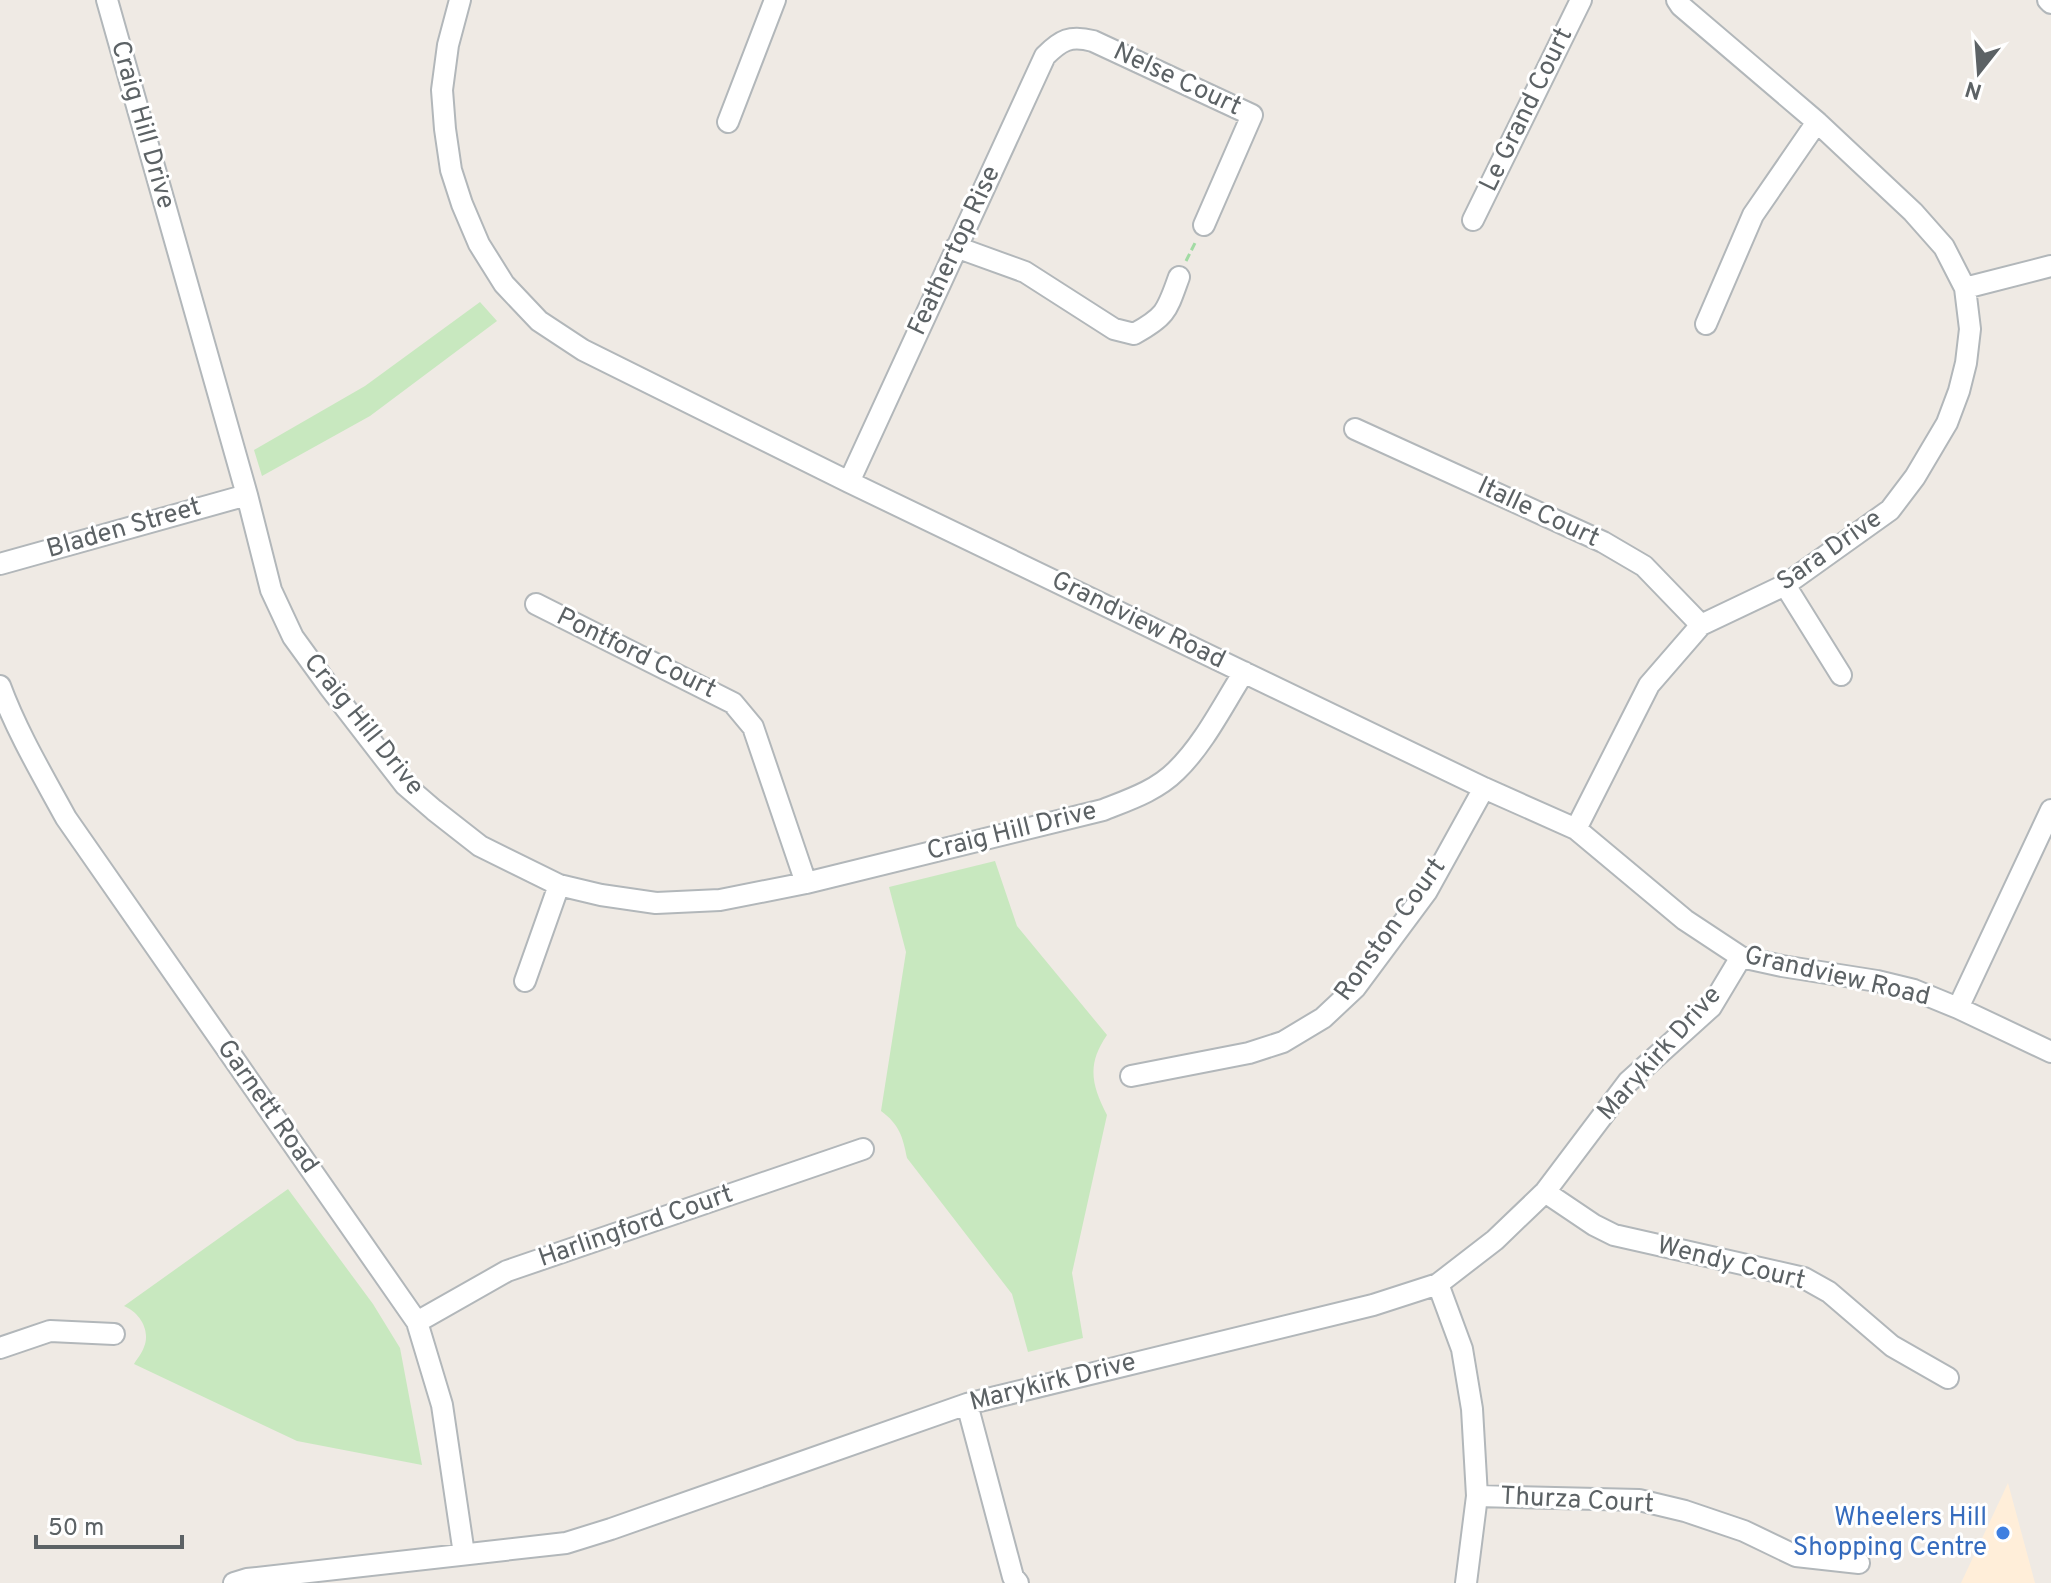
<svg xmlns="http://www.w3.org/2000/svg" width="2051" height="1583" font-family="Overpass,sans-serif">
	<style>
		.commercial { fill: #ffeed9 }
		.green { fill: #c8e8bf }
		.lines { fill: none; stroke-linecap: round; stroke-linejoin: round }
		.street-casing { stroke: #b2b7ba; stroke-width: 24 }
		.path { stroke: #a2dba4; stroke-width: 3; stroke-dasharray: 8 4; stroke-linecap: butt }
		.street { stroke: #fff; stroke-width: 20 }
		.shop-dot { fill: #3f7fe0; stroke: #fff; stroke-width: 3 }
		.labels { text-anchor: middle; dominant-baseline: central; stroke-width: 6; stroke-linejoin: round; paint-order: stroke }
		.street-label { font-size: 26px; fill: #5c6265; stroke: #fff }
		.shop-label { font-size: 26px; fill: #366cbe; stroke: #fff; text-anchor: end }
	</style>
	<rect width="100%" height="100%" fill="#efeae4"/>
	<path class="commercial" d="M2008,1483L2035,1583H1961Z"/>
	<path class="green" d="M480,302L497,321L370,416L262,476L254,450L365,386Z
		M995,861L1017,926L1107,1035C1087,1064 1091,1084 1107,1115L1072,1273L1083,1338L1028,1352L1012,1294L907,1158C903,1137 899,1124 881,1111L906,952L889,887Z
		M288,1189L373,1304L400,1348L422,1465L297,1441L134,1364C137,1359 142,1353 144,1347C151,1330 139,1312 124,1306Z"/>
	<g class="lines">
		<defs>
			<path id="street" d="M107,0L247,495L271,590L293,637L330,688L405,785L434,810L480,846L559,885L601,895L656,903L720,900L806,883L1103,810C1128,800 1156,791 1176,771C1204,744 1223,705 1244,672
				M460,0L448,45L442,90L445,129L451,170L462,204L479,244L504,284L539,321L583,350L849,482L1484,788L1576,829L1685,920L1741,957L1782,966L1877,981L1914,990L1958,1008L2051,1052
				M2048,0L2051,3
				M728,122L775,0
				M1473,220L1581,0
				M956,247L1025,272L1114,329L1134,334C1167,316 1167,310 1179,277
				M1965,288L2051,266
				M1706,324L1753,215L1817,122
				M1355,429L1603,542L1644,566L1701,625
				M849,482L1045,56C1061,40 1070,35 1093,41L1252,115L1204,225
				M0,564L247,495
				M1785,585L1841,675
				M536,604L733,703L753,727L806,883
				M0,686C17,732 42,774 66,818L417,1322L442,1405L464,1554
				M1576,829L1649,685L1701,625L1785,585L1890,510L1915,477L1947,423L1959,391L1966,363L1970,329L1965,288L1944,247L1913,212L1817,122L1681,6L1677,0
				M525,981L559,885
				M1958,1008L2051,810
				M1131,1076L1249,1053L1283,1042L1323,1018L1355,988L1427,891L1484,788
				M1545,1192L1594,1225L1614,1235L1804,1278L1829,1292L1892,1346L1948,1378
				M1438,1284L1462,1349L1472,1409L1477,1496L1466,1583
				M417,1322L507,1271L863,1149
				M0,1348L50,1331L114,1334
				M967,1404L1013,1577L1018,1583
				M1477,1496L1639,1500L1685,1511L1744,1531L1796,1556L1859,1563
				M234,1583L247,1579L566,1543L611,1529L967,1404L1373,1305L1438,1284L1495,1240L1545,1192L1628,1082L1711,1007L1741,957"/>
		</defs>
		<use href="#street" class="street-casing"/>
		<path class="path" d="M1186,261L1195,243"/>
		<use href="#street" class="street"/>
	</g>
	<circle class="shop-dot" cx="2003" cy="1533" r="8"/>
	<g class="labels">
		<g class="street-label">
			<text transform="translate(1177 80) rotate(25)">Nelse Court</text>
			<text transform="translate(1527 110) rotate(-64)">Le Grand Court</text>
			<text transform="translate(142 125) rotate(74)">Craig Hill Drive</text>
			<text transform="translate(955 251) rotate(-65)">Feathertop Rise</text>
			<text transform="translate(1538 513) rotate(25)">Italle Court</text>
			<text transform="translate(124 529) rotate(-16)">Bladen Street</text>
			<text transform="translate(1830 551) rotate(-35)">Sara Drive</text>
			<text transform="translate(1138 621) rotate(26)">Grandview Road</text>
			<text transform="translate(636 654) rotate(26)">Pontford Court</text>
			<text transform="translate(363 725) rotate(51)">Craig Hill Drive</text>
			<text transform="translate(1012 832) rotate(-14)">Craig Hill Drive</text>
			<text transform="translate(1391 930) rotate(-54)">Ronston Court</text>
			<text transform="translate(1837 977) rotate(13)">Grandview Road</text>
			<text transform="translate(1660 1054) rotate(-48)">Marykirk Drive</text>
			<text transform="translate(267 1107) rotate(55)">Garnett Road</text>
			<text transform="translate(636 1227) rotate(-19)">Harlingford Court</text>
			<text transform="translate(1731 1264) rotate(14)">Wendy Court</text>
			<text transform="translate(1053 1383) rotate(-14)">Marykirk Drive</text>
			<text transform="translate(1577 1501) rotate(3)">Thurza Court</text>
		</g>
		<g class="shop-label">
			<text x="1987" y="1518">Wheelers Hill<tspan x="1987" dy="30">Shopping Centre</tspan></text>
		</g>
	</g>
	<g transform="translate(1979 72) rotate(197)" stroke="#ffffff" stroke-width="6" paint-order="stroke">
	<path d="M0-6L14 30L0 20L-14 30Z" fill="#5c6265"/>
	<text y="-12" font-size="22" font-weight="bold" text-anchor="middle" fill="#5c6265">N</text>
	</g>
	<path d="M36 1535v12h146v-12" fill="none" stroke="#5c6265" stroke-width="4"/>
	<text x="48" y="1535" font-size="24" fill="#5c6265" stroke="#ffffff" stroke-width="6" paint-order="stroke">50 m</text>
</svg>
